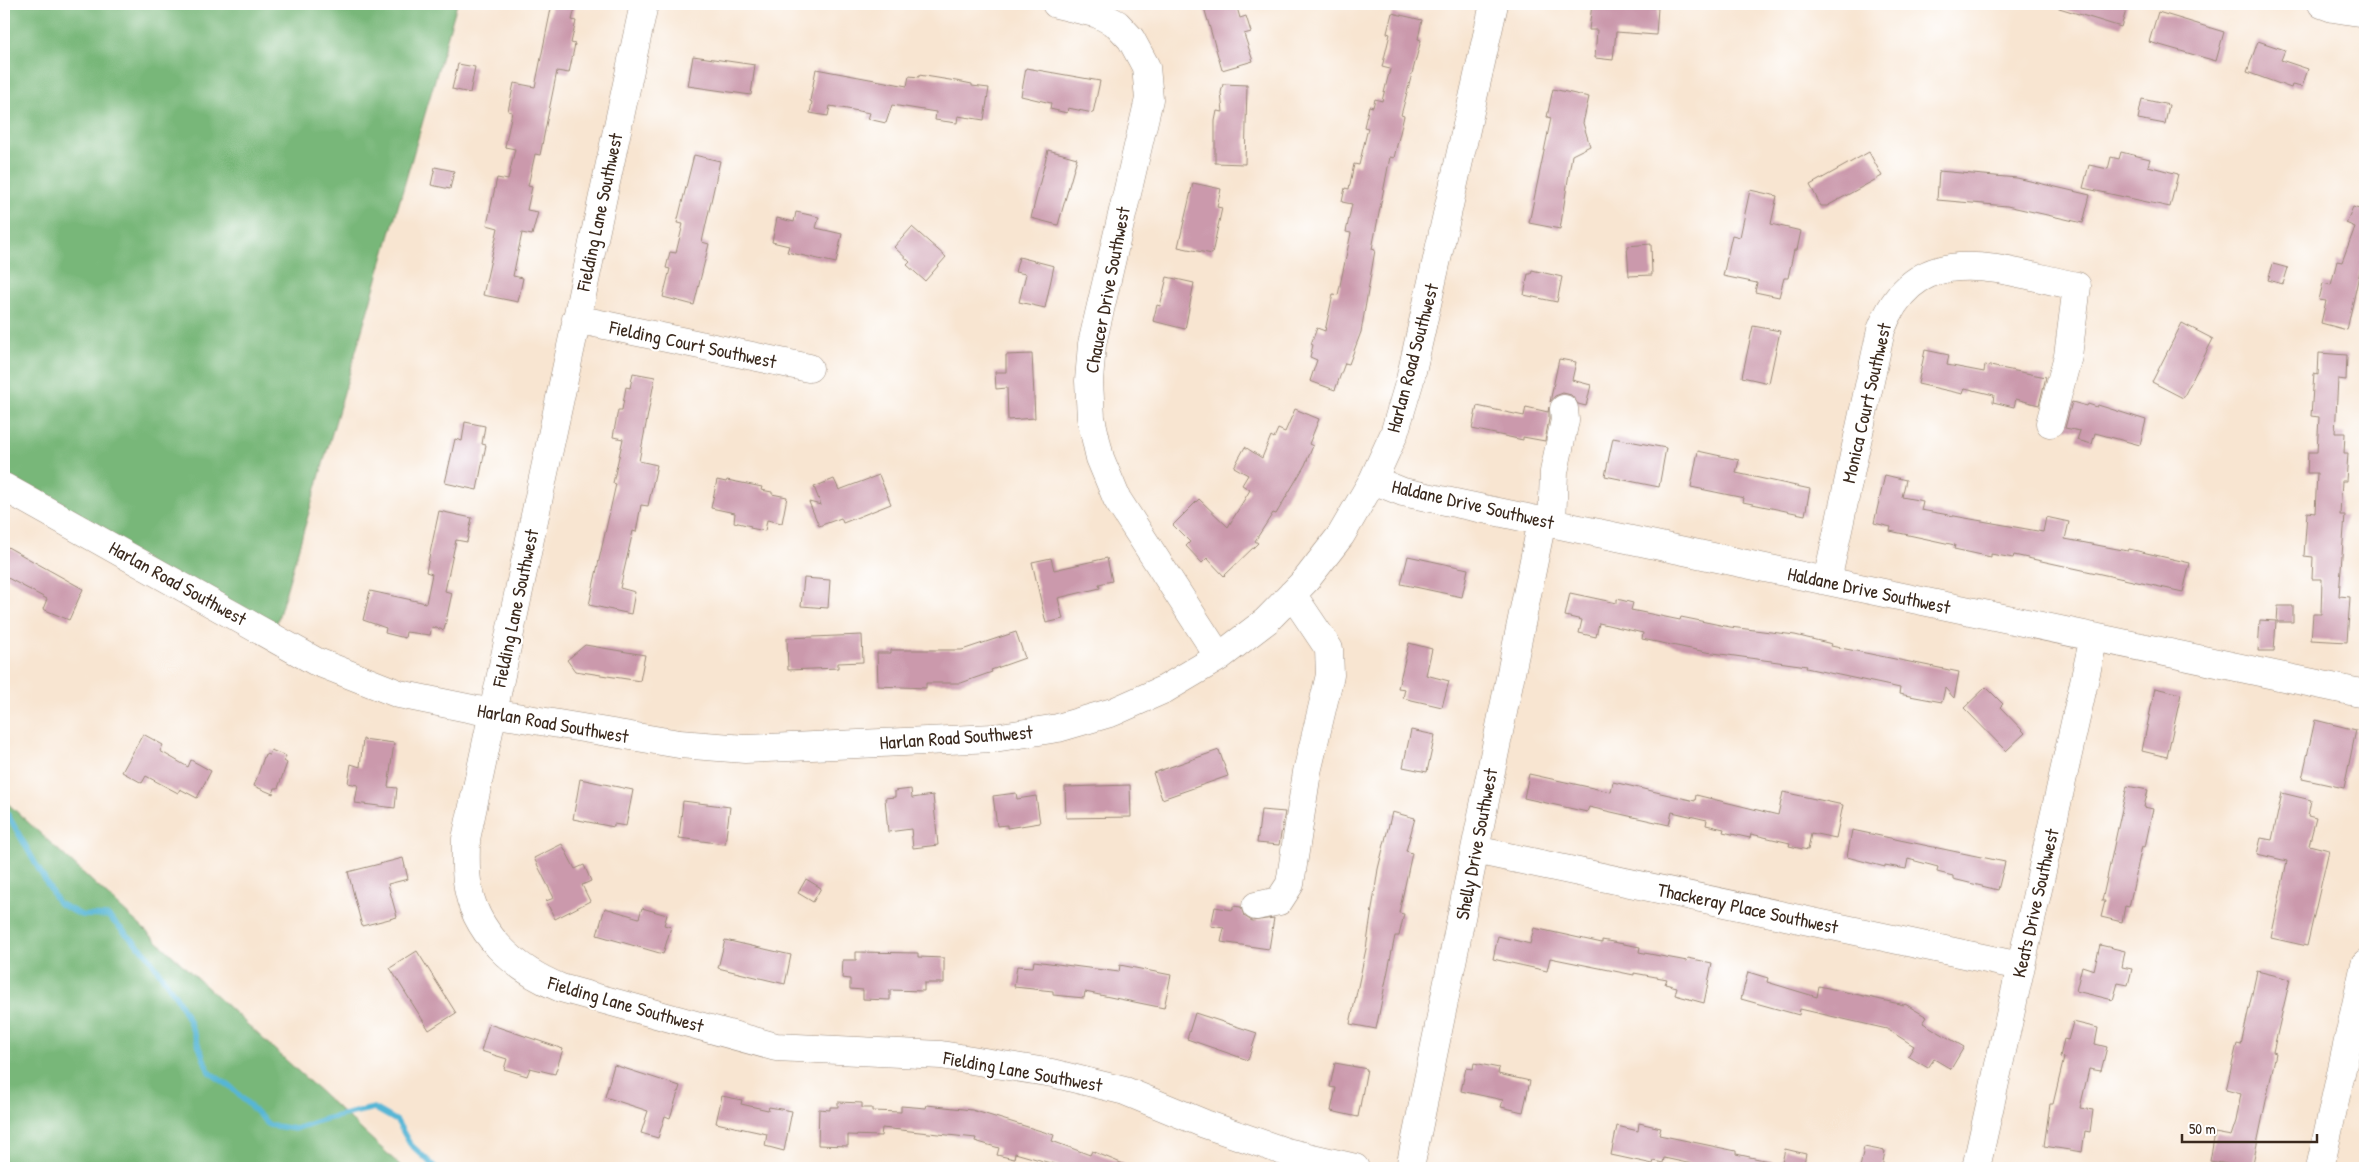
<svg xmlns="http://www.w3.org/2000/svg" width="2369" height="1172" font-family="'Patrick Hand',sans-serif">
	<style>
		.forest { fill: #78b779; stroke: #5a704c }
		.lines { fill: none; stroke-linecap: round; stroke-linejoin: round }
		.stream { stroke: #57b6d5; stroke-width: 5.5 }
		.building { fill: #cb99ac }
		.minor-casing { stroke: #9a8878; stroke-width: 29 }
		.minor { stroke: #fff; stroke-width: 28 }
		.labels { text-anchor: middle; dominant-baseline: central; stroke-width: 4.5; stroke-linejoin: round; paint-order: stroke }
		.street-label { font-size: 19px; fill: #3b2a1e; stroke: #fff }
	</style>
	<rect width="100%" height="100%" fill="#fff"/>
	<filter id="ink" filterUnits="userSpaceOnUse"><feTurbulence type="fractalNoise" baseFrequency=".02" numOctaves="2"/><feDisplacementMap in="SourceGraphic" scale="10" xChannelSelector="R" yChannelSelector="G"/><feConvolveMatrix kernelMatrix="1 2 1 2 8 2 1 2 1" color-interpolation-filters="sRGB"/></filter>
	<filter id="wash" filterUnits="userSpaceOnUse"><feTurbulence type="fractalNoise" baseFrequency=".0096" numOctaves="4" result="noise"/><feDisplacementMap in="SourceGraphic" scale="20" xChannelSelector="R" yChannelSelector="G"/><feGaussianBlur stdDeviation="1.12" result="paint"/><feColorMatrix in="noise" values="0 0 0 0 0 0 0 0 0 0 0 0 0 0 0 0 0 1.4 0 .05"/><feComposite in="paint" operator="in"/></filter>
	<g filter="url(#wash)">
		<rect width="100%" height="100%" fill="#f8e5d1"/>
		<path class="forest" d="M4,4H457L273,636L4,484Z
			M4,800L403,1168H4Z"/>
		<g class="lines">
			<path class="stream" d="M4,808L58,903L81,915L108,916L146,953L177,998L189,1021L209,1072L231,1087L269,1125L295,1129L321,1120L374,1108L397,1121L410,1144L436,1168"/>
		</g>
		<g id="blocks">
			<path class="building" d="M552,4H576L572,20L576,21L571,43L575,44L569,73L557,71L540,155L535,154L528,186L532,187L527,210L538,212L532,235L522,233L513,276L523,278L518,302L483,295L498,228L487,225L497,178L508,180L515,149L505,147L512,112L508,111L514,83L535,87Z
				M1203,4H1236L1240,18L1246,16L1251,32L1244,34L1253,61L1222,70Z
				M1592,4L1658,8L1656,35L1616,32L1613,60L1595,58L1597,30H1589Z
				M2057,4H2128L2121,27L2056,7Z
				M2158,12L2224,32L2216,61L2149,42Z
				M1392,13L1422,20L1418,39L1421,40L1401,115L1404,116L1394,158L1390,157L1372,249L1375,250L1361,332L1349,364L1345,363L1335,390L1310,381L1317,360L1310,357L1313,345L1311,344L1317,328L1325,331L1333,294L1338,295L1351,233L1346,232L1352,204L1342,202L1345,188L1349,189L1354,164L1359,165L1368,128L1364,127L1369,106L1373,107L1375,99L1382,101L1390,69L1382,67L1390,34L1387,33Z
				M2258,41L2285,50L2281,60L2308,69L2302,87L2292,85L2291,88L2247,72Z
				M693,56L755,65L751,95L688,86Z
				M458,64L475,67L470,93L452,89Z
				M1026,68L1100,81L1093,113L1068,108L1067,113L1050,109L1051,103L1021,96Z
				M816,69L907,86L909,76L919,77V75L962,82L972,84V86L989,88L984,120L958,116L957,123L935,120L936,112L892,105L886,123L868,119L870,113L830,106L828,116L810,113L812,102L810,101Z
				M1223,84L1247,85L1245,164L1215,163V121L1217,111L1223,112L1221,93Z
				M1553,89L1589,97L1583,123L1590,146L1572,155L1560,229L1529,223L1551,118L1547,117Z
				M2142,99L2169,105L2165,124L2138,119Z
				M1048,150L1077,158L1058,225L1031,218Z
				M1869,152L1882,176L1827,206H1821L1810,185Z
				M2121,152L2150,159L2148,166L2178,174L2170,207L2083,188L2089,165L2108,169L2111,157L2119,159Z
				M694,155L720,161L702,242L709,244L694,305L663,297L670,269L666,268L670,252L676,253L683,224L677,223Z
				M435,167L454,171L450,189L431,185Z
				M1939,171L2017,178L2090,195L2083,223L2007,206L1937,200Z
				M1193,183L1221,189L1217,207L1222,208L1212,254L1178,247Z
				M1750,190L1777,196L1771,224L1801,231L1797,250H1794L1788,278H1784L1779,297L1755,292L1757,283L1723,276L1732,235L1740,237Z
				M2364,204L2365,248L2347,330L2321,323L2326,301L2319,300L2323,283L2331,285L2337,261L2342,262L2355,227L2346,223L2353,207L2362,210Z
				M796,212L819,217L816,228L842,234L836,263L787,252L789,246L772,242L777,218L794,222Z
				M912,227L946,257L925,281L907,265L910,262L894,247Z
				M1651,244L1652,275L1629,276L1627,246Z
				M1019,257L1054,266L1045,308L1019,302L1026,274L1015,272Z
				M2273,264L2288,268L2283,284L2268,280Z
				M1532,270L1562,277L1557,302L1524,295L1528,274H1531Z
				M1167,277L1194,283L1185,329L1153,321L1157,305L1160,306Z
				M2182,323L2213,339L2183,398L2152,382Z
				M1753,326L1780,331L1769,383L1742,377Z
				M1925,350L1949,355L1947,365L1984,372L1985,365L2046,377L2039,405L2016,399L2014,407L1993,402L1994,395L1965,388L1963,394L1918,384Z
				M2319,353L2347,355L2346,380L2338,379L2335,433H2345L2344,454H2348L2346,481H2342L2340,515H2345L2339,596L2350,597L2347,642L2311,640L2313,614H2321L2322,579H2312L2313,557L2304,556L2307,512L2315,513L2317,473H2307L2308,452H2317L2319,417L2311,416L2314,374L2318,375Z
				M1032,354L1035,418L1008,420L1007,388L996,389L995,372H1006V355Z
				M1559,359L1576,362L1572,380L1591,385L1586,406L1578,404L1571,395L1563,393L1555,396L1550,402Z
				M633,373L655,377L639,461L657,465L648,506L641,505L636,532L633,531L620,588L635,592L631,614L589,605L616,484L613,483L623,439L613,437L618,410H622L626,387L630,388Z
				M2072,402L2087,406L2088,404L2097,407L2098,405L2146,420L2140,445L2095,433L2092,444L2077,440L2080,431L2065,428Z
				M1477,406L1524,416L1526,407L1548,412L1549,407V419L1545,441L1523,437V440L1472,429Z
				M1295,409L1319,419L1309,444L1313,446L1305,465L1276,514L1273,513L1255,541L1258,543L1224,576L1207,558L1202,563L1186,546L1190,542L1173,525L1199,499L1228,527L1250,490L1242,485L1248,475L1234,467L1245,447L1262,458L1271,436L1274,438L1278,429L1285,432Z
				M465,422L485,426L482,444L486,445L477,490L445,483L455,439L462,441Z
				M1613,438L1666,448L1659,487L1605,476Z
				M1698,451L1739,460L1736,473L1810,489L1805,515L1743,502L1744,498L1691,487Z
				M879,475L891,504L843,523L841,518L819,526L809,502L821,505L814,487L834,479L839,490Z
				M1885,475L1906,480L1902,497L1923,501L1921,510L2043,532L2046,517L2069,522L2065,539L2128,551L2129,549L2190,563L2183,592L2014,555L2013,558L1991,554V557L1954,549L1955,545L1890,531L1891,527L1874,523Z
				M717,480L726,482L727,480L762,487L761,490L772,492V494L787,497L782,523L767,520L765,531L750,528L751,526L734,522L735,513L711,508Z
				M439,511L472,518L467,542L456,540L445,591L452,593L444,630L432,627L430,635L406,632L405,638L385,633L386,628L363,620L370,591L426,603L432,574L426,572Z
				M4,545L83,589L69,620L43,609L47,599L4,576Z
				M1408,556L1468,569L1462,597L1401,584Z
				M1051,558L1054,570L1107,558L1112,581L1099,584L1100,588L1058,598L1063,619L1046,623L1032,562Z
				M804,578L830,580L828,608L801,606Z
				M1570,593L1617,603V599L1633,603L1631,610L1680,620L1681,617L1730,627L1795,635L1832,644L1831,646L1959,672L1954,698L1945,688L1942,702L1899,694L1900,688L1806,668L1807,666L1706,652L1642,639L1643,633L1599,623L1596,637L1579,633L1582,620L1565,616Z
				M2278,606H2293V622H2277Z
				M2260,620L2276,621L2274,651H2258Z
				M1016,632L1025,658L991,670L992,672L961,683H926V688L878,686L877,653H891V650H962Z
				M862,635L863,662L838,663V668L788,670L787,638Z
				M1409,643L1432,649L1426,675L1449,681L1442,707L1403,698L1405,689L1398,688Z
				M585,645L645,655L640,681L575,671L567,660Z
				M1986,687L2003,704L2000,707L2025,733L2006,751L1964,708Z
				M2155,688L2181,694L2167,757L2142,751Z
				M2315,720L2356,730L2344,788L2302,779Z
				M1411,730L1435,735L1427,772L1403,767Z
				M143,734L163,745L160,751L188,767L191,760L211,771L197,798L180,789L178,793L146,776L142,783L122,772Z
				M363,739L394,743L388,787L397,788L395,808L355,803L358,785L348,783L351,764L360,767Z
				M271,750L286,756L284,761L287,763L278,788H275L273,794L254,786L265,754L269,755Z
				M1219,750L1228,776L1162,799L1153,773Z
				M1529,774L1611,792L1613,782L1695,801L1696,795L1778,815L1783,792L1843,805L1836,838L1811,833L1808,850L1789,846L1790,843L1751,834L1750,838L1723,832L1724,829L1706,825L1707,820L1672,812L1669,825L1589,807L1587,812L1524,798Z
				M580,779L633,790L626,826L614,824V827L573,819Z
				M1130,785L1131,817L1066,818L1065,787Z
				M2127,786L2148,790L2144,807L2153,809L2145,847L2142,846L2129,907L2125,906L2122,922L2101,917L2105,901H2102Z
				M911,789L912,798L933,795L938,845L913,848L911,829L888,832L885,798L895,797V791Z
				M1016,793L1017,799L1036,796L1040,823L1007,828V825L997,826L993,796Z
				M2282,793L2311,800L2308,816L2316,818L2309,845L2329,850L2307,946L2271,938L2287,861L2257,854L2261,838L2272,840Z
				M683,801L730,807L725,844L679,838Z
				M1261,810L1285,812L1279,845L1257,843Z
				M1392,812L1415,818L1406,851L1412,853L1399,913L1404,914L1399,936H1395L1376,1029L1350,1024L1366,949L1378,869Z
				M1852,830L2005,862L1998,890L1953,879V876L1937,872L1938,867L1908,859L1906,869L1885,865V867L1847,857Z
				M562,844L575,869L584,865L591,881L582,885L590,901L555,919L546,901L554,898L534,858Z
				M403,858L408,879L388,884L397,917L362,926L348,872Z
				M806,879L821,888L813,902L798,893Z
				M1233,906L1241,907L1244,916L1252,921L1274,918L1269,949L1221,942L1224,928L1211,926L1215,907L1233,910Z
				M605,908L639,918L642,908L667,915L664,925L671,927L663,954L597,935Z
				M1534,928L1602,943V940L1640,947L1639,952L1687,961L1688,958L1712,963L1704,1003L1675,995L1677,987L1665,984L1667,979L1634,973V975L1550,958L1547,971L1493,959L1498,936L1530,944Z
				M725,940L791,955L785,984L718,968Z
				M2100,945L2125,951L2122,967L2132,969L2128,985L2118,983L2113,1000L2076,991L2082,966L2094,970Z
				M417,951L456,1013L429,1030L390,968Z
				M856,952L918,953V957L944,958V983H924V991L890,990V1000L863,999V990L850,989V979L842,978L843,960H856Z
				M1034,961L1119,972L1120,965L1171,975L1164,1008L1085,992L1084,998L1053,995V991L1014,987L1017,966L1033,967Z
				M2257,971L2290,979L2273,1052L2276,1053L2252,1168H2226L2227,1164L2210,1161L2215,1133L2231,1136L2236,1121L2241,1094L2226,1090L2237,1044L2241,1045Z
				M1748,972L1768,978L1767,982L1817,997L1819,986L1904,1005L1905,1004L1927,1017L1923,1023L1964,1047L1951,1069L1934,1059L1928,1068L1908,1056L1914,1046L1887,1029L1800,1009L1799,1015L1741,999Z
				M1195,1013L1257,1033L1248,1060L1187,1039Z
				M2073,1022L2098,1028L2095,1044L2107,1047L2101,1071L2089,1069L2080,1108L2093,1110L2090,1132L2085,1131L2082,1152L2044,1146L2050,1104H2053L2064,1058L2060,1057L2064,1039L2068,1040Z
				M489,1024L563,1049L555,1074L530,1068L527,1076L504,1069L507,1059L481,1051Z
				M1335,1063L1367,1069L1358,1117L1331,1111L1336,1088L1330,1087Z
				M1474,1063L1499,1068L1498,1074L1530,1081L1523,1112L1501,1107L1503,1100L1461,1091L1466,1068L1473,1069Z
				M614,1065L680,1086L670,1118L665,1116L658,1138L641,1133L648,1111L605,1097Z
				M722,1096L742,1100L741,1104L768,1110L769,1107L792,1111L784,1151L765,1146L767,1134L716,1123Z
				M838,1102L862,1103V1108H872V1111L901,1112V1106L926,1108L927,1105L972,1110L1054,1135L1052,1141L1090,1155L1092,1151L1133,1168H1060L1061,1166L1015,1153L1014,1159L997,1155L999,1148L975,1141L976,1138L882,1128L881,1136L848,1135V1146L818,1145L819,1109L830,1110V1107H838Z
				M1639,1123L1661,1128L1659,1135L1736,1151V1154L1773,1162L1772,1168H1691L1692,1164L1664,1158L1663,1163L1654,1161L1653,1164L1611,1155L1617,1126L1638,1131Z
				M1864,1147L1885,1151L1882,1168H1860Z
				M1785,1149L1806,1154L1803,1168H1781Z"/>
		</g>
	</g>
	<g filter="url(#ink)">
		<use href="#blocks" fill-opacity="0" stroke="#9a8878" stroke-width="1"/>
		<g class="lines">
			<defs>
				<path id="minor" d="M644,4L466,839C466,853 465,867 467,881C473,933 516,970 561,988L776,1047L941,1055L1052,1073L1125,1091L1205,1124L1286,1152L1355,1168
					M1056,4L1098,14L1117,24L1131,39L1146,67L1149,99L1092,344L1089,381L1091,418L1100,458L1117,499L1219,657
					M2322,4L2333,8L2365,13
					M576,319L809,368
					M1373,480L1403,492L2365,694
					M4,487L315,661L399,694L492,713L679,744L745,749L994,738L1058,728L1113,712L1165,689L1219,657L1266,621L1306,580L1341,535L1373,480L1394,434L1410,380L1494,4
					M1552,523L1554,472L1565,420L1564,409
					M1827,581L1881,330C1917,235 2001,271 2077,286L2068,356L2050,423
					M1475,850L2020,966
					M1256,906L1279,901L1290,884L1307,772L1330,675L1329,649L1292,594
					M1410,1168L1542,521
					M1976,1168L2094,637
					M2320,1168L2365,964"/>
			</defs>
			<use href="#minor" class="minor-casing"/>
			<use href="#minor" class="minor"/>
		</g>
	</g>
	<g class="labels">
		<g class="street-label">
			<text transform="translate(599 212) rotate(-78)">Fielding Lane Southwest</text>
			<text transform="translate(1107 290) rotate(-79)">Chaucer Drive Southwest</text>
			<text transform="translate(693 344) rotate(12)">Fielding Court Southwest</text>
			<text transform="translate(1412 358) rotate(-75)">Harlan Road Southwest</text>
			<text transform="translate(1866 403) rotate(-77)">Monica Court Southwest</text>
			<text transform="translate(1473 504) rotate(13)">Haldane Drive Southwest</text>
			<text transform="translate(178 583) rotate(29)">Harlan Road Southwest</text>
			<text transform="translate(1869 590) rotate(12)">Haldane Drive Southwest</text>
			<text transform="translate(515 608) rotate(-78)">Fielding Lane Southwest</text>
			<text transform="translate(553 723) rotate(10)">Harlan Road Southwest</text>
			<text transform="translate(956 737) rotate(-4)">Harlan Road Southwest</text>
			<text transform="translate(1476 844) rotate(-79)">Shelly Drive Southwest</text>
			<text transform="translate(2035 903) rotate(-77)">Keats Drive Southwest</text>
			<text transform="translate(1748 908) rotate(12)">Thackeray Place Southwest</text>
			<text transform="translate(626 1004) rotate(16)">Fielding Lane Southwest</text>
			<text transform="translate(1023 1071) rotate(10)">Fielding Lane Southwest</text>
		</g>
	</g>
	<rect width="2369" height="1172" fill="none" stroke="#fff" stroke-width="20"/>
	<path d="M2182 1134v8h135v-8" fill="none" stroke="#3b2a1e" stroke-width="2.5"/>
	<text x="2189" y="1134" font-size="15" fill="#3b2a1e" stroke="#ffffff" stroke-width="4" paint-order="stroke">50 m</text>
</svg>
